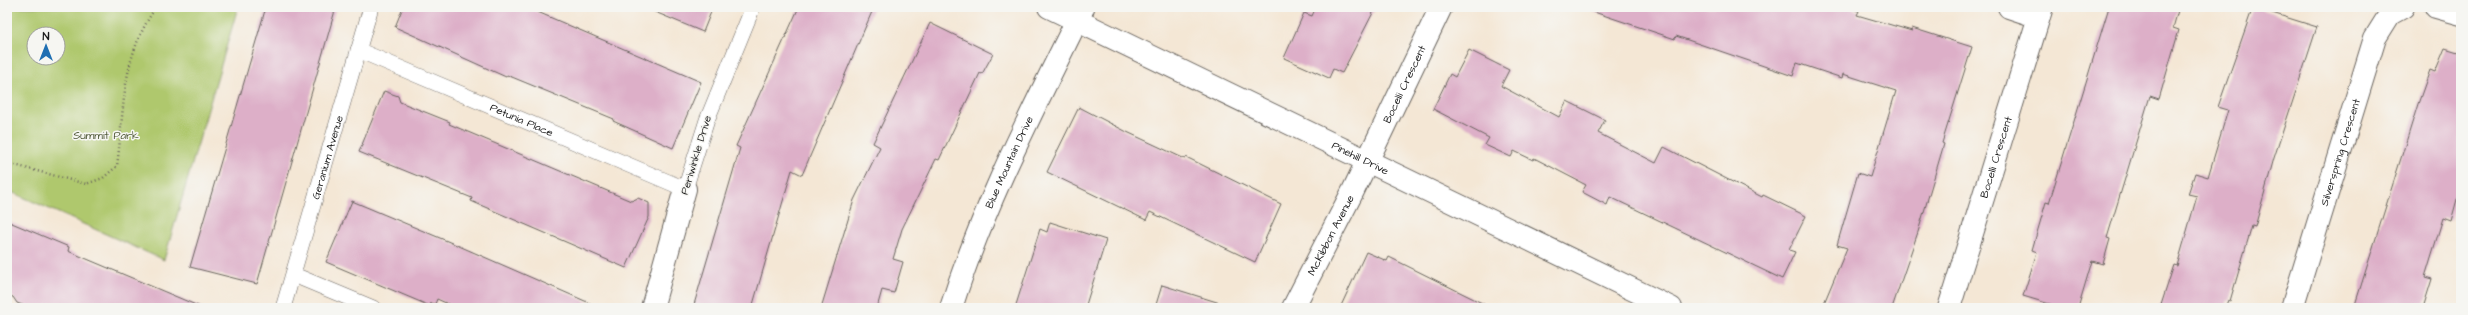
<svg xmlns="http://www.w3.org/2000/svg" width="2468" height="315" font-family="'Architects Daughter',sans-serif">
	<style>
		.green { fill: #afc86d; stroke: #667244; fill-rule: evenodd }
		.building { fill: #ddafc8 }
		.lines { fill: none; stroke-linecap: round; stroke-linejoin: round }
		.lane-casing { stroke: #68635d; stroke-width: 16 }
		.street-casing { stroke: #68635d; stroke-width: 24 }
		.path { stroke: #68635d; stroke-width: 2.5; stroke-dasharray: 1 3; stroke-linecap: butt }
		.lane { stroke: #fff; stroke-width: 15 }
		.street { stroke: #fff; stroke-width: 22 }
		.labels { text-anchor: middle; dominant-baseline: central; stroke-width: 3; stroke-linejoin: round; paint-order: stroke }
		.street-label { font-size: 11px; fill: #1c1c1c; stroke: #f6f6f2 }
		.park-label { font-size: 11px; fill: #4f5838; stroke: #f6f6f2 }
	</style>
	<rect width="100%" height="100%" fill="#f6f6f2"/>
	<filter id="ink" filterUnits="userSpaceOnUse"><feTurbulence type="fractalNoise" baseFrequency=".025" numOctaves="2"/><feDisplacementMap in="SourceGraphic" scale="8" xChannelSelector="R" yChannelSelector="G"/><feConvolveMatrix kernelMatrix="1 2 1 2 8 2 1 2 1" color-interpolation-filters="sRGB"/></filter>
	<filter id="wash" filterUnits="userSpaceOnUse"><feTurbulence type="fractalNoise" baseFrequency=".012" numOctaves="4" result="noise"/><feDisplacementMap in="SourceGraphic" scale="16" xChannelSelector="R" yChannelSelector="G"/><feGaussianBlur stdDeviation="0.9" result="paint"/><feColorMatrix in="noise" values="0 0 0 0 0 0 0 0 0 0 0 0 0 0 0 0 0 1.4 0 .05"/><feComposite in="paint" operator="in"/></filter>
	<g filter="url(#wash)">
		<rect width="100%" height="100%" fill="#f4e7d5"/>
		<path class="green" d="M7,7H238L164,260L7,190ZM34,34H58V58H34Z"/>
		<g id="blocks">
			<path class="building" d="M266,7H336L257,284L190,267Z
				M403,7H526L701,82L673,148L613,121L614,119L507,75L506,77L395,27Z
				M643,7H713L703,32Z
				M799,7H874L802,175L792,170L752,308H693L740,148L736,146Z
				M1316,7H1376L1342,73L1333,69L1329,78L1284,58L1304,13L1312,16Z
				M1592,7H1847L1859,11L1857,15L1912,31V28L1972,47L1942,143L1944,144L1918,232L1892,308H1822L1847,248L1837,245L1858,173L1870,177L1896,91L1843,74L1842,78L1797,63L1793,76L1676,36L1675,39L1591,11Z
				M2109,7H2179L2173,28L2179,30L2159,99L2150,96L2107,238L2110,239L2103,264L2092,261L2078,308H2063L2023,296L2037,252L2032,250L2046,202L2049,203Z
				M2253,7L2317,27L2274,158L2255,227L2252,226L2230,301L2228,300L2225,308H2160L2174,265L2177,266L2197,196L2188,194L2195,173L2208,177L2228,110L2218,107Z
				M930,23L993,54L982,74L980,73L939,160L936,159L902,229L893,259L903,262L894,293L882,290L877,308H821L854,200L880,147L873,143Z
				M2445,48L2461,53V185L2451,221L2443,218L2425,277L2432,279L2423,308H2354L2418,104L2430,70L2435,72Z
				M1469,50L1509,70L1501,86L1559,117L1567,101L1605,120L1598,133L1656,163L1664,147L1762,197L1763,195L1806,216L1789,250L1795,252L1782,279L1610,197L1607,205L1582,192L1586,185L1534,158L1533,160L1514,151L1511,157L1485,145L1489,138L1433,109L1450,74L1455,77Z
				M384,91L398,96L400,102L450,122L449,124L631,201L638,198L649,203V217L626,268L471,201L472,198L359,152Z
				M1079,107L1127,132L1185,159L1186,157L1281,204L1255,262L1150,212L1146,220L1047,172Z
				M352,201L459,246L601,308H457L437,299L435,304L431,303L430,306L326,262Z
				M7,221L69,247L68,251L203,308H30L17,303L13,297L7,295Z
				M1050,222L1106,240L1085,308H1015L1040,229L1047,232Z
				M1366,252L1387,261L1389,257L1492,308H1340Z
				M1162,285L1220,303L1219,308H1155Z"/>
		</g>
	</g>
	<g filter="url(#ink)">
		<use href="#blocks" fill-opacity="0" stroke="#68635d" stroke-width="1"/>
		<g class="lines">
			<defs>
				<g id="lane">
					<path id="s1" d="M358,50L685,189L707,120L753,7"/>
					<path d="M294,275L373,308"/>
					<path id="s2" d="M283,308L371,7"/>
				</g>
				<g id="street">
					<path id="s3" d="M1049,7L1671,308"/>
					<path d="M2009,7L2039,17"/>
					<path d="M2436,7L2461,14"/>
					<path d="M652,308L685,189"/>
					<path id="s4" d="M951,308C984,203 1035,106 1083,8"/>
					<path id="s5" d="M1293,308L1353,191L1441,7"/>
					<path id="s6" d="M1949,308L2042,7"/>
					<path id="s7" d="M2292,308L2375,38L2390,14L2403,7"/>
				</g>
			</defs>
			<use href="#lane" class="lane-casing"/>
			<use href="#street" class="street-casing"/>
			<path class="path" d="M7,163L86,184L103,178L117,166C125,106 120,60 156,7"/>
			<use href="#lane" class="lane"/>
			<use href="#street" class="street"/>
		</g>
	</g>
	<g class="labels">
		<g class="street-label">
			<text stroke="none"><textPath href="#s5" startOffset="250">Bocelli Crescent</textPath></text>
			<text stroke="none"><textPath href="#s1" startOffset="178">Petunia Place</textPath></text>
			<text stroke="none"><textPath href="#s7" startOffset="163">Silverspring Crescent</textPath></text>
			<text transform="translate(696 155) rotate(-73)">Periwinkle Drive</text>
			<text stroke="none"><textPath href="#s6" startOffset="158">Bocelli Crescent</textPath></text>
			<text stroke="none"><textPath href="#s2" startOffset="157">Geranium Avenue</textPath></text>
			<text stroke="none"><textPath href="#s3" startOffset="346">Pinehill Drive</textPath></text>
			<text stroke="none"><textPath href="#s4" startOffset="157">Blue Mountain Drive</textPath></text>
			<text stroke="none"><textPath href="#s5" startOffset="82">McKibbon Avenue</textPath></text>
		</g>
		<g class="park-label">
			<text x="106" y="135">Summit Park</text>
		</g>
	</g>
	<rect width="2468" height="315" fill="none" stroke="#f6f6f2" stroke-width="24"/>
	<g transform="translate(46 46)"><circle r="19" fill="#f6f6f2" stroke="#9f9f9c"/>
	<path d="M0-3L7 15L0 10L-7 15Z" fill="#1f6fb2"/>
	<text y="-6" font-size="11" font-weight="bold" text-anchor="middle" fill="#1c1c1c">N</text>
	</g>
</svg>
